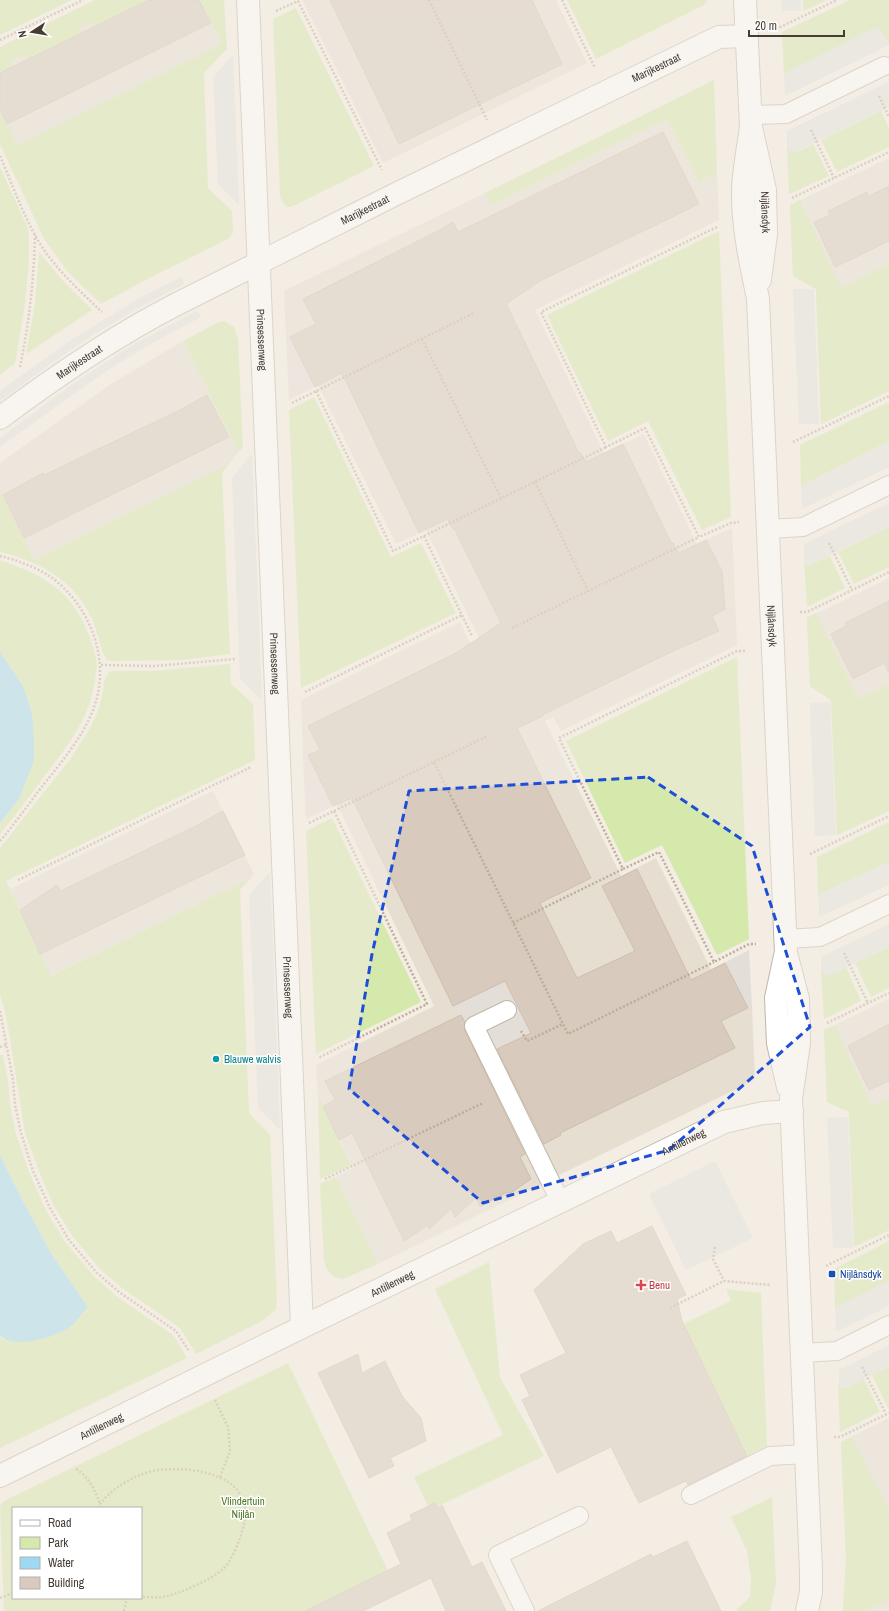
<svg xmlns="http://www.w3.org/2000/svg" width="889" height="1611" font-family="'Archivo Narrow',sans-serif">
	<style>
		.residential { fill: #e7ded2 }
		.industrial { fill: #e4ded9 }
		.green { fill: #d4e9ab; fill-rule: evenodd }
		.parking { fill: #e3e0dd }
		.water { fill: #9dd9f2 }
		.building { fill: #d8cabc; stroke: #cfbeac }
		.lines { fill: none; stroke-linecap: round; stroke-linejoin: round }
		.service-casing { stroke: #c1b6a9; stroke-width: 20 }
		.minor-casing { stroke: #c1b6a9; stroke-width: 24 }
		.tertiary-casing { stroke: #c1b6a9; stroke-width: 24 }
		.path { stroke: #c0ad97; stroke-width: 2.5; stroke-dasharray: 2 2; stroke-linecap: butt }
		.service { stroke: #fff; stroke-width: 18 }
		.minor { stroke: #fff; stroke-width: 22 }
		.tertiary { stroke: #fff; stroke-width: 22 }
		.marked { fill: none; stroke: #1d4ed8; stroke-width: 3; stroke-dasharray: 8 5; stroke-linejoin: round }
		.culture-dot { fill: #0f9aa8; stroke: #fff; stroke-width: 1.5 }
		.transit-dot { fill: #1a4fb4; stroke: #fff; stroke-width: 1.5 }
		.health-dot { fill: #e0444e; stroke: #fff; stroke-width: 1.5 }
		.labels { text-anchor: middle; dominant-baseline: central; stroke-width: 3; stroke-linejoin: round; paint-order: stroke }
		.street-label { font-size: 11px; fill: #453c34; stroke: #fff }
		.culture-label { font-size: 11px; fill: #0d838f; stroke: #fff; text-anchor: start }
		.transit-label { font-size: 11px; fill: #164399; stroke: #fff; text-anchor: start }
		.health-label { font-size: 11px; fill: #be3a42; stroke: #fff; text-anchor: start }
		.park-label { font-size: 11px; fill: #4e7826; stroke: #fff }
	</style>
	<rect width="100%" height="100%" fill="#f3ede4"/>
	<path class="residential" d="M95,0H200L222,44L18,145L0,109V47Z
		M302,0H556L587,63L383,163Z
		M667,119L699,182L717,173L719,220L535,310L604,453L644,434L697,544L680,552L699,591L734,573L737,645L561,731L553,717L545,721L621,876L656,858L711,969L699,976L721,1021L752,1006L755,1080L555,1177L456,1005L544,1183L378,1264L336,1177L353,1168L318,1096L316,1065L434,1006L337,804L333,743L303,758L301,700L460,622L470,643L479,638L426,530L396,544L318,385L290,337H286L284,291L485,193L491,205Z
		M889,158V391L821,424L816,289L793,276L790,205Z
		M183,341L238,452L229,464L34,560L0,491V463L111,384Z
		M889,578V811L837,835L831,700L810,686L807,618Z
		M213,791L254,874L251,878L50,976L10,889Z
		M889,999V1230L854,1247L849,1112L827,1102L824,1030Z
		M889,1418V1611H843L846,1559L841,1442Z"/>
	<path class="industrial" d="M315,324L340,374L289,400L286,337H290Z
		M732,528L734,573L699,591L680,552Z
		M334,743L359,794L306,819L303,758Z
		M749,950L752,1006L721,1021L699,976Z
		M532,969L562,1031L525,1065L505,1074L544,1183L456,1005Z"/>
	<path class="green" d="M0,0H72L0,35Z
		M95,0H149L94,26L92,22L78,28L81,34L27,60L25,55L11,61L14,67L0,73V47Z
		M200,0H224L227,49L204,73L208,188L232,211L233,233L228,239L155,275L101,304L68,272L44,239L0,144V109L18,145L222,44Z
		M567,0H708L704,5L596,59Z
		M803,0H827L803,11Z
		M850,0H889V45L881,30L787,72L784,77L782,32Z
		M296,8L374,166L291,207H287L283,203L280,196L273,19Z
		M714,80L717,173L699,182L667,119L491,205L485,193Z
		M881,111L889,128V147L837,172L821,140Z
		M813,144L829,176L789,194L787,148C794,156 805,148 813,144Z
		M0,167L27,226L29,236V259L25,304L15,363L0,375Z
		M800,200L841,288L889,264V391L821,424L816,289L793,276L790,205Z
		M719,231L731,517L702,530L648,421L608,441L547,315Z
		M39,252L64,282L92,310L26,354L35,304Z
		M224,321L234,327L238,339L243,447L238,452L183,341L219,322Z
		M314,397L391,557L421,543L456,613L301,688L289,410Z
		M889,402V441L803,485L801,488L800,445Z
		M229,464L222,473L230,654L182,660L111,661L107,660L104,655C99,643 97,629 91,617C74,580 38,561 0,552V491L34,560Z
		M889,527V567L854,584L838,552Z
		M830,556L845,588L807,607L804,561L806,564L810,565Z
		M0,560C42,575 71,589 88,633C92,643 96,654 97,665C97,670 95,675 95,680C90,719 66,748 43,778C29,797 15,816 0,834V823L19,799L32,713L23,687L0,652Z
		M816,613L858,699L889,684V811L837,835L831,700L810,686L807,618Z
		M737,657L749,939L717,955L662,845L625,863L566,741Z
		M230,664L231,684L253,704L255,760L6,881L51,976L251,878L240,890L249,1113L270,1135L277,1300L276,1309L264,1320L196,1354L180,1328L122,1288L101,1270L73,1237L54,1206L38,1169L25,1132L6,1015L0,995V848L71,758L90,728L98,711L103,692L104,682L109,672L113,671H153Z
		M332,818L421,1002L316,1054L306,831Z
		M889,822V862L822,893L818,899L817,857Z
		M889,947V988L871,997L855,963Z
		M846,967L861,1001L824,1019L821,971C829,978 838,971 846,967Z
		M835,1025L872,1106L889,1099V1230L854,1247L849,1112L827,1102L824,1030Z
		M0,1055H3L8,1081L10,1105L16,1134L29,1172L46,1210L65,1242L94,1276L116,1296L173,1335L187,1358L0,1448V1335L3,1339L88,1307L52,1255L16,1188L0,1155Z
		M318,1096L351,1165L320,1179Z
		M336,1177L378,1264L343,1279C332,1279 326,1270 324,1260L320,1184Z
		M889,1241V1281L835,1308L834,1269Z
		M489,1262L500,1377L544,1456L430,1510L414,1477L503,1435L435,1289Z
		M726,1289L761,1293L767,1446L747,1455L683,1324L731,1301Z
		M288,1363L388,1571L304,1611H4L0,1506L4,1501ZM13,1508H141V1598H13Z
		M889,1367V1407L888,1408L872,1375Z
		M864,1379L880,1412L840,1432L838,1384L841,1388H846Z
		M852,1437L889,1511V1600L865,1611H843L846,1559L841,1442Z
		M772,1497L776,1583L771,1607L770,1611H738L737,1609L750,1597L751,1579L747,1551L731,1517Z"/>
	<path class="parking" d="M781,0H801V11H782Z
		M874,28H878L881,30L889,45L785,96L784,77L787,72Z
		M233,55L239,205L218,184L213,77Z
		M889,82V107L795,152L790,151L787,148V131Z
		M181,277L184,284L142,306L99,331L53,362L0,401V391L68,342L138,299Z
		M793,289H814L819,424H799Z
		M197,311L201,317L154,342L119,363L82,388L0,447V438L77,381L134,344Z
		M889,441V467L802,509L801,488L803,485Z
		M252,454L262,700L240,679L232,478Z
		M889,503V527L812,564H806L804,561V544Z
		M830,702L836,835L815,836L810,703Z
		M889,862V885L819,917V899L822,893Z
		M270,872L280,1130L258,1108L249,895Z
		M889,924V947L830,975H825L821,971V957Z
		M848,1117L853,1248H833L827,1118Z
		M715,1161L753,1238L686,1270L649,1194Z
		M889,1281V1306L836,1332L835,1308Z
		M889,1345V1367L846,1388H841L839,1384V1370Z"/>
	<path class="water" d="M0,652L23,686L32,713L34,738V760L19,799L0,823Z
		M0,1155L16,1188L52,1255L88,1307C82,1313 77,1321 71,1326C58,1337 13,1350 0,1335Z"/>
	<path class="building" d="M149,0H199L211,23L7,124L0,109V73Z
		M330,0H532L562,64L399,144Z
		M663,132L699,204L540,281L506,304L579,453L580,452L586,462L623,444L672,544L673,543L679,553L706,540L722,571L725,609L712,616L719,631L671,652L542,715L543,716L517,728L591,878L540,903L577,978L635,951L602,886L637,869L691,980L725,963L748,1008L721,1021L735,1048L560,1133L561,1135L544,1144L497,1049L531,1033L505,981L453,1006L352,798L333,806L308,755L320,750L308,726L456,653L501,623L454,528L453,529L447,519L419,533L342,373L315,387L290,337L316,324L303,299L440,230L453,222L458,232Z
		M889,186V241L835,267L814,222L830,215L828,211L855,198L867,192L869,196Z
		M207,395L229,437L24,538L3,495L43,473L44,475L180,410Z
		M889,601V673L884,663L853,679L831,634L846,626L845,623Z
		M223,811L245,855L40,954L20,910L57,885L60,891L196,826Z
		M461,1015L465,1022V1031L525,1154L520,1157L531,1179L512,1192L505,1193L480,1207L476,1198L455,1217L451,1209L429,1229L428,1225L404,1241L352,1133L339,1140L323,1106L335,1100L325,1081Z
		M889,1024V1081L869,1090L848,1046Z
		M652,1226L686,1295L677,1299L682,1321L747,1456L688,1485L686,1481L639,1503L611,1447L557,1473L522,1400L530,1396L520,1375L566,1353L534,1290L583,1244L611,1231L617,1243Z
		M358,1354L362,1373L385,1361L402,1396L421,1418L426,1441L390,1458L394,1466L369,1478L318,1373Z
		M435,1503L438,1508L442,1505L472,1567L482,1562L506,1611H446L431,1578L363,1611H305L401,1564L387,1533L412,1520L410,1515Z
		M687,1541L721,1611H538L651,1554L653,1557Z"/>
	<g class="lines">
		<defs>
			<path id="service" d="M750,115L786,114L884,66
				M768,529L803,527L889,485
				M785,939L820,937L889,904
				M507,1010L474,1026L560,1201
				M802,1353L837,1351L889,1325
				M691,1495L770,1456L806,1454
				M525,1611L498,1555L579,1516"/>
			<g id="minor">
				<path id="s1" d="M248,0L302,1327"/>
				<path id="s2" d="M0,418C56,376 113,337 175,305L394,195L719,37L747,36"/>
				<path id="s3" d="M0,1476L286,1335L724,1122L763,1113L792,1111"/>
			</g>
			<g id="tertiary">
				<path id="s4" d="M745,0L751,127L765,190L766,234L760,280"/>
				<path id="s5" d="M751,127C748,149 743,172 743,194C743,230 751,264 758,299L786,953L798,999L799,1043L791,1099L811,1571V1592L807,1611"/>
				<path d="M785,956L776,998L778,1043L788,1087"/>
			</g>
		</defs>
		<use href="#service" class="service-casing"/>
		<use href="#minor" class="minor-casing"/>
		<use href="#tertiary" class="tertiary-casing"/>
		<path class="path" d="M429,0L487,120
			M562,0L595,68
			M276,11L298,1L382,170
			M776,29L837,0
			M0,40L83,0
			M879,96L889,117
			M811,130L834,178
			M0,156C13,186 26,223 44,250C60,273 82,293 102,312
			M792,198L889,152
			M717,227L541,312L606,447L645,428L699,537L731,523L739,522
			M422,339L501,498
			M20,367C29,324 34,279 35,235
			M316,391L393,551L424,536L472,636
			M292,403L474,313
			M793,442L889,396
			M535,482L588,591
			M424,536L606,447
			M829,543L852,590
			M0,556C17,560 41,569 55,580C93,611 111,664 93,710C81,741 57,767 37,793C25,809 13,826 0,841
			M800,612H807L889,572
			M512,628L699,537
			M745,651H737L559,738L623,869L659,852L714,962L749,944H756
			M101,665L154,666L235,659
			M305,692L462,615
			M434,762L488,736
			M334,811L434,762L568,1034L714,962
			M309,823L334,811L427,1004L318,1058
			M810,854L889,816
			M18,880L251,767
			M513,923L623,869
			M844,953L868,1003
			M0,1011L13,1080L15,1105L21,1133L33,1171L50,1208L69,1240L97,1273L119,1292L176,1331L189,1351
			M827,1023L889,993
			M521,1031L527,1041L563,1024
			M0,1047L6,1045
			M325,1179L483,1103
			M715,1247L713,1259L724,1281
			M826,1266L889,1235
			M670,1308L724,1281L770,1285
			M862,1367L886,1414
			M215,1400L228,1427L230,1451L220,1477
			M834,1437H840L889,1413
			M76,1469C89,1477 95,1490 100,1504
			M98,1508C106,1493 125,1481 140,1475C164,1464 222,1468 238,1491C246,1503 247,1517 242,1531C240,1541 230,1563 223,1569C212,1579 178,1595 162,1597C156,1598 148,1597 141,1597
			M0,1598L13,1593
			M124,1611L127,1598"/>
		<use href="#service" class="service"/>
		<use href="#minor" class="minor"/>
		<use href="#tertiary" class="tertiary"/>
	</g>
	<path d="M0 0H889V1611H0ZM648,777L752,846L810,1027L669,1150L483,1203L349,1089L372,954L409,791Z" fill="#f3ede4" fill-opacity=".55" fill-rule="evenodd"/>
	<path class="marked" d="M648,777L752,846L810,1027L669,1150L483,1203L349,1089L372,954L409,791Z"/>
	<circle class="culture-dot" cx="216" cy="1059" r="4"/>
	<rect class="transit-dot" x="828" y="1270" width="8" height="8" rx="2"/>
	<path class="health-dot" d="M639 1279h4v4h4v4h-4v4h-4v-4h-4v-4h4z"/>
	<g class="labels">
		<g class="street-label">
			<text stroke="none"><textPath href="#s2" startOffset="745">Marijkestraat</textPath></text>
			<text stroke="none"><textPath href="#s2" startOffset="421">Marijkestraat</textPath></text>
			<text stroke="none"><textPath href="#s4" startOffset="214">Nijlânsdyk</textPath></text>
			<text stroke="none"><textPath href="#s1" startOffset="340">Prinsessenweg</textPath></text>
			<text stroke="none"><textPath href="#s2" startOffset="97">Marijkestraat</textPath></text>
			<text stroke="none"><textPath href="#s5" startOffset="501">Nijlânsdyk</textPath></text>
			<text stroke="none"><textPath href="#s1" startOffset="664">Prinsessenweg</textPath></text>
			<text stroke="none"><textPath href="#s1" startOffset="988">Prinsessenweg</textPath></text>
			<text stroke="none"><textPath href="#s3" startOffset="761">Antillenweg</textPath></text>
			<text stroke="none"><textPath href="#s3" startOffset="437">Antillenweg</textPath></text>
			<text stroke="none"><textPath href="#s3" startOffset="113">Antillenweg</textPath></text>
		</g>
		<g class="culture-label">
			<text x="224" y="1059">Blauwe walvis</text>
		</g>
		<g class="transit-label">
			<text x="840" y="1274">Nijlânsdyk</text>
		</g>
		<g class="health-label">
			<text x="649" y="1285">Benu</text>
		</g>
		<g class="park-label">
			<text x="243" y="1501">Vlindertuin<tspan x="243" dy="13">Nijlân</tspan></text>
		</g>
	</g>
	<rect x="12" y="1507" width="130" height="92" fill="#ffffff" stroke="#b5b1ae"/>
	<rect x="20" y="1520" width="20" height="6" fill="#ffffff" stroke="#b5b1ae"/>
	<text x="48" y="1527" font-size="12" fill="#453c34">Road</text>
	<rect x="20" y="1537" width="20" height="12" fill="#d4e9ab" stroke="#b5b1ae"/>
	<text x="48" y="1547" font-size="12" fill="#453c34">Park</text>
	<rect x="20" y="1557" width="20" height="12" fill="#9dd9f2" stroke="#b5b1ae"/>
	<text x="48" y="1567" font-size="12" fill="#453c34">Water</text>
	<rect x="20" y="1577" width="20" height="12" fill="#d8cabc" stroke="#b5b1ae"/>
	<text x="48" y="1587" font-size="12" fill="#453c34">Building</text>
	<g transform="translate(32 32) rotate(258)" stroke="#ffffff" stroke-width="3" paint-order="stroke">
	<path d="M0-3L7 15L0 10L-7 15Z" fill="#453c34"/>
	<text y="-6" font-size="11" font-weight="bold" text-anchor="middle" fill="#453c34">N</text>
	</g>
	<path d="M749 30v6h95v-6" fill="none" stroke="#453c34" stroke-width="2"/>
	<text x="755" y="30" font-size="12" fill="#453c34" stroke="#ffffff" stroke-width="3" paint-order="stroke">20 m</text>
</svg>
